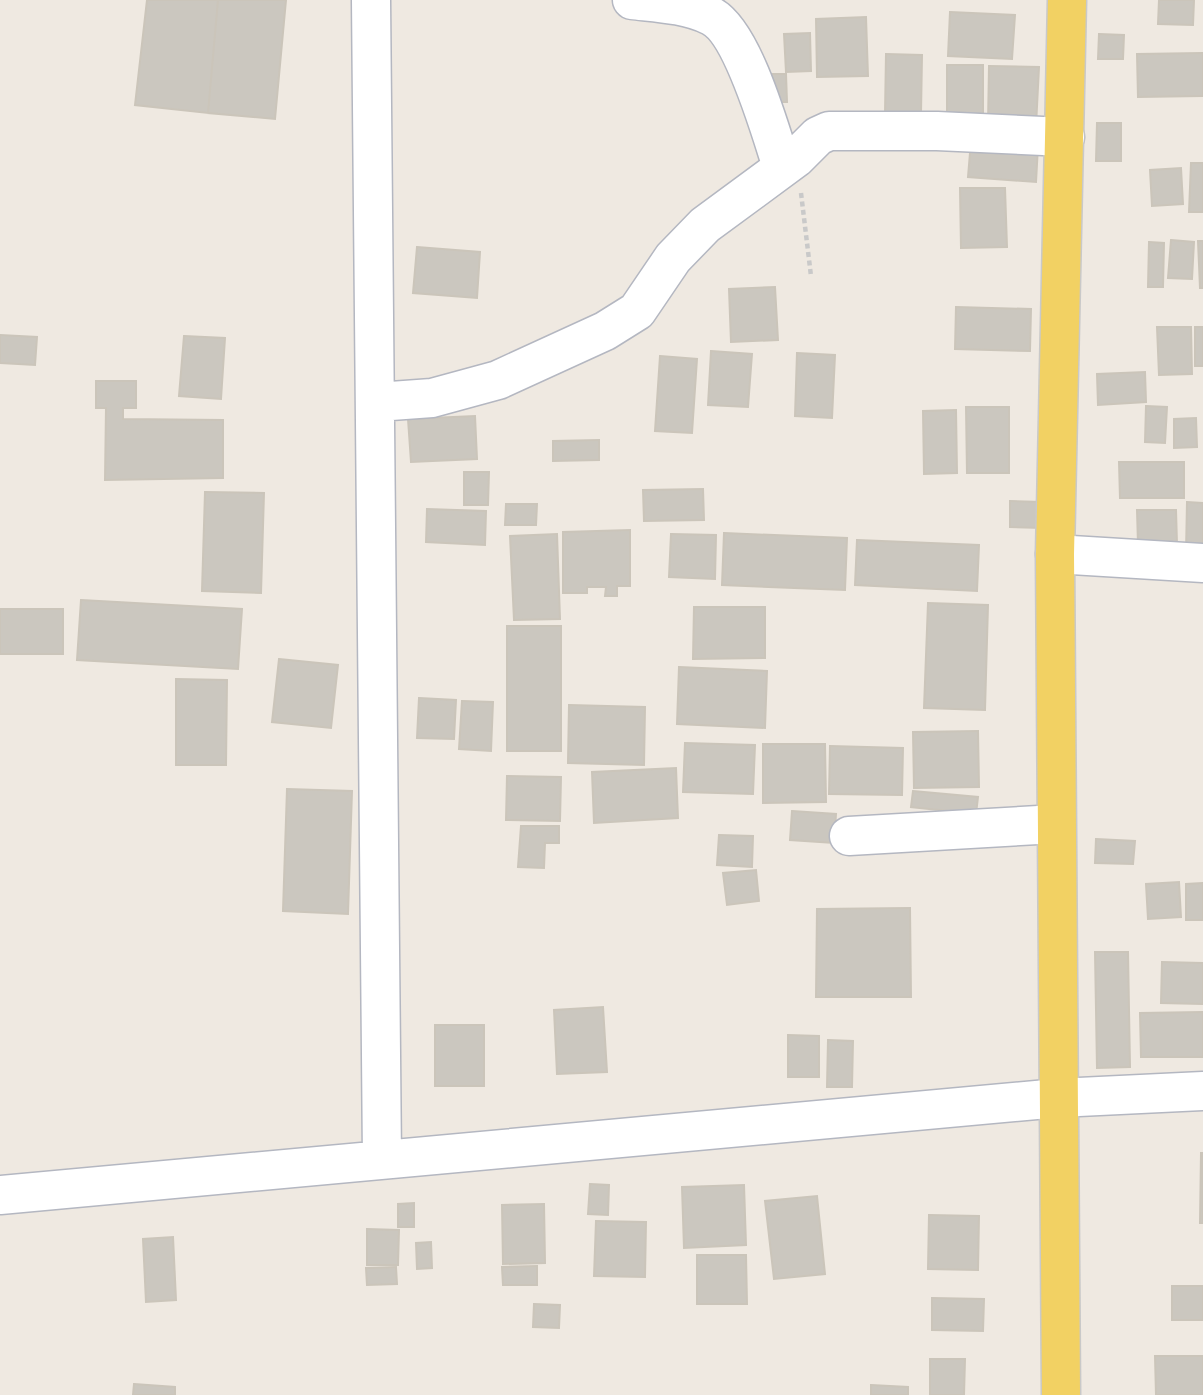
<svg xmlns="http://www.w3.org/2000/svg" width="1203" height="1395" font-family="'Alegreya Sans',sans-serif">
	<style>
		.building { fill: #cbc7bf; stroke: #cbc5ba; stroke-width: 2 }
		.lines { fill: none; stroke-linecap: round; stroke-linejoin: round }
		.minor-casing { stroke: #b4b7c1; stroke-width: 41 }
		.major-casing { stroke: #c9c9c9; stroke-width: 41 }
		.path { stroke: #c9c9c9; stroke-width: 4.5; stroke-dasharray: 5 3.5; stroke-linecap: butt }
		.minor { stroke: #fff; stroke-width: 38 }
		.major { stroke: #f2d163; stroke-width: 38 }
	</style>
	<rect width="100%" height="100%" fill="#efe9e1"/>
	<path class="building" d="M147,0H218L208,113L135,105Z
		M218,0H286L275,119L208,113Z
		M1159,0H1194L1193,25L1158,24Z
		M950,12L1015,15L1012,59L948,56Z
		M866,17L868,76L817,77L816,19Z
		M810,33L811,71L786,72L784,34Z
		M1099,34L1124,35L1123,59H1098Z
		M1203,53V96L1138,97L1137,54Z
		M886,54L922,55L921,114H885Z
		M947,65H983V123L947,122Z
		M989,66L1039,67L1036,126L988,125Z
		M764,74H786L787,102H765Z
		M1097,123H1121V161H1096Z
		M971,141L1038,146L1036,182L968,177Z
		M1191,163H1203V212H1189Z
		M1181,168L1183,204L1152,206L1150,170Z
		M960,188H1005L1007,247L961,248Z
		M1171,240L1194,242L1192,279L1168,278Z
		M1198,241H1203V288H1200Z
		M1149,242L1164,243L1163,287H1148Z
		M417,247L480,252L477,298L413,293Z
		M775,287L778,340L731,342L729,289Z
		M956,307L1031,309L1030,351L955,349Z
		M1157,327H1191L1192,374L1159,375Z
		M1195,327H1203V366H1195Z
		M0,335L37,337L35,365L0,363Z
		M184,336L225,338L221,399L179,396Z
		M711,351L752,354L748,407L708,405Z
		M797,353L835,355L832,418L795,416Z
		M660,356L697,359L692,433L655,431Z
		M1145,372L1146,402L1098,405L1097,374Z
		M96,381H136V408H123V419L223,420V478L105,480L106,408H96Z
		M1146,406L1167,407L1165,443L1145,442Z
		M966,407H1009V473H967Z
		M956,410L957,473L924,474L923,411Z
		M475,416L477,459L411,462L408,419Z
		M1196,418L1197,447L1174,448V419Z
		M599,440V460L553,461V441Z
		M1119,462H1184V498H1120Z
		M464,472H489L488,505H464Z
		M703,489L704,520L644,521L643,490Z
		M205,492L264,493L261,593L202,591Z
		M1010,501L1042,502V528L1010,527Z
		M1187,502L1203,503V552H1186Z
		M506,504H537L536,525H505Z
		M427,509L486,511L485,545L426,542Z
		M1137,510H1176L1177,544H1138Z
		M630,530V586H617V596H605L606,587H587V593H563V532Z
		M724,533L847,538L845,590L722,585Z
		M557,534L560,619L514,620L510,536Z
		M671,534L716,535L715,579L669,577Z
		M857,540L979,545L977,591L855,585Z
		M81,600L242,609L238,669L77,660Z
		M928,603L988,605L985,710L924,708Z
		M694,607H765V658L693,659Z
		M0,609H63V654H0Z
		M507,626H561V751H507Z
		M279,659L338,665L331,728L272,722Z
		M679,667L767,671L765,728L677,724Z
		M176,679L227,680L226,765H176Z
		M419,698L456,700L454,739L417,738Z
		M462,701L493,702L491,751L459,749Z
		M569,705L645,707L644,765L568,763Z
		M978,731L979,787L914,788L913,732Z
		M685,743L755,745L753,794L683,792Z
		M763,744H825L826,802L763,803Z
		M830,746L903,748L902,795L829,794Z
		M676,768L678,818L594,823L592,772Z
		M507,776L561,777L560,821L506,820Z
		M287,789L352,791L348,914L283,911Z
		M913,791L978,797L976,814L911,807Z
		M792,811L836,814L834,843L790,840Z
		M521,826H559V843H545L544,868L518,867Z
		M719,835L753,836L752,867L717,865Z
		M1096,839L1135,841L1133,864L1095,863Z
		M756,870L759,901L727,905L723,873Z
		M1179,882L1181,917L1148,919L1146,884Z
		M1203,883V920H1186V884Z
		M910,908L911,997H816L817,909Z
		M1095,952H1128L1130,1067L1097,1068Z
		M1162,962L1203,963V1004L1161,1003Z
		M603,1007L607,1072L557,1074L554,1010Z
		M1203,1012V1057H1141L1140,1013Z
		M435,1025H484V1086H435Z
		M788,1035L819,1036V1077H788Z
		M828,1040L853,1041L852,1087H827Z
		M1201,1153H1203V1223H1200Z
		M590,1184L609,1185L608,1215L588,1214Z
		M744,1185L746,1245L684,1248L682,1187Z
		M817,1196L825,1274L774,1279L765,1201Z
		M414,1203V1227H398V1204Z
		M544,1204L545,1263L503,1264L502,1205Z
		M929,1215L979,1216L978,1270L928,1269Z
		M596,1221L646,1222L645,1277L594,1276Z
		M367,1229L399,1230L398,1265H367Z
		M173,1237L176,1300L146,1302L143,1239Z
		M431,1242L432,1268L417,1269L416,1243Z
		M697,1255H746L747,1304H697Z
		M537,1266V1285H503L502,1267Z
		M396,1267L397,1284L367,1285L366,1268Z
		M1172,1286H1203V1320H1172Z
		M932,1298L984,1299L983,1331L932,1330Z
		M534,1304L560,1305L559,1328L533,1327Z
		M1155,1356H1203V1395H1156Z
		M930,1359H965L964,1395H930Z
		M134,1384L175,1387V1395H133Z
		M871,1385L908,1387V1395H871Z"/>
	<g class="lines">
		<defs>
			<path id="minor" d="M371,0L382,1160
				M632,0C659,3 686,4 711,16C743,32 771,133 782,167
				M377,402L432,398L498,380L605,331L637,311L673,258L705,225L796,158L818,136L829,131H937L1065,137
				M1055,554L1203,563
				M849,836L1056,824
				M0,1195L1058,1098L1203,1091"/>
			<path id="major" d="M1061,1395L1055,554L1067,0"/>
		</defs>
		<use href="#minor" class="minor-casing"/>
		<use href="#major" class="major-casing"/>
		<path class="path" d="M801,193L811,276"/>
		<use href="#minor" class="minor"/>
		<use href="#major" class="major"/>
	</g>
</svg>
